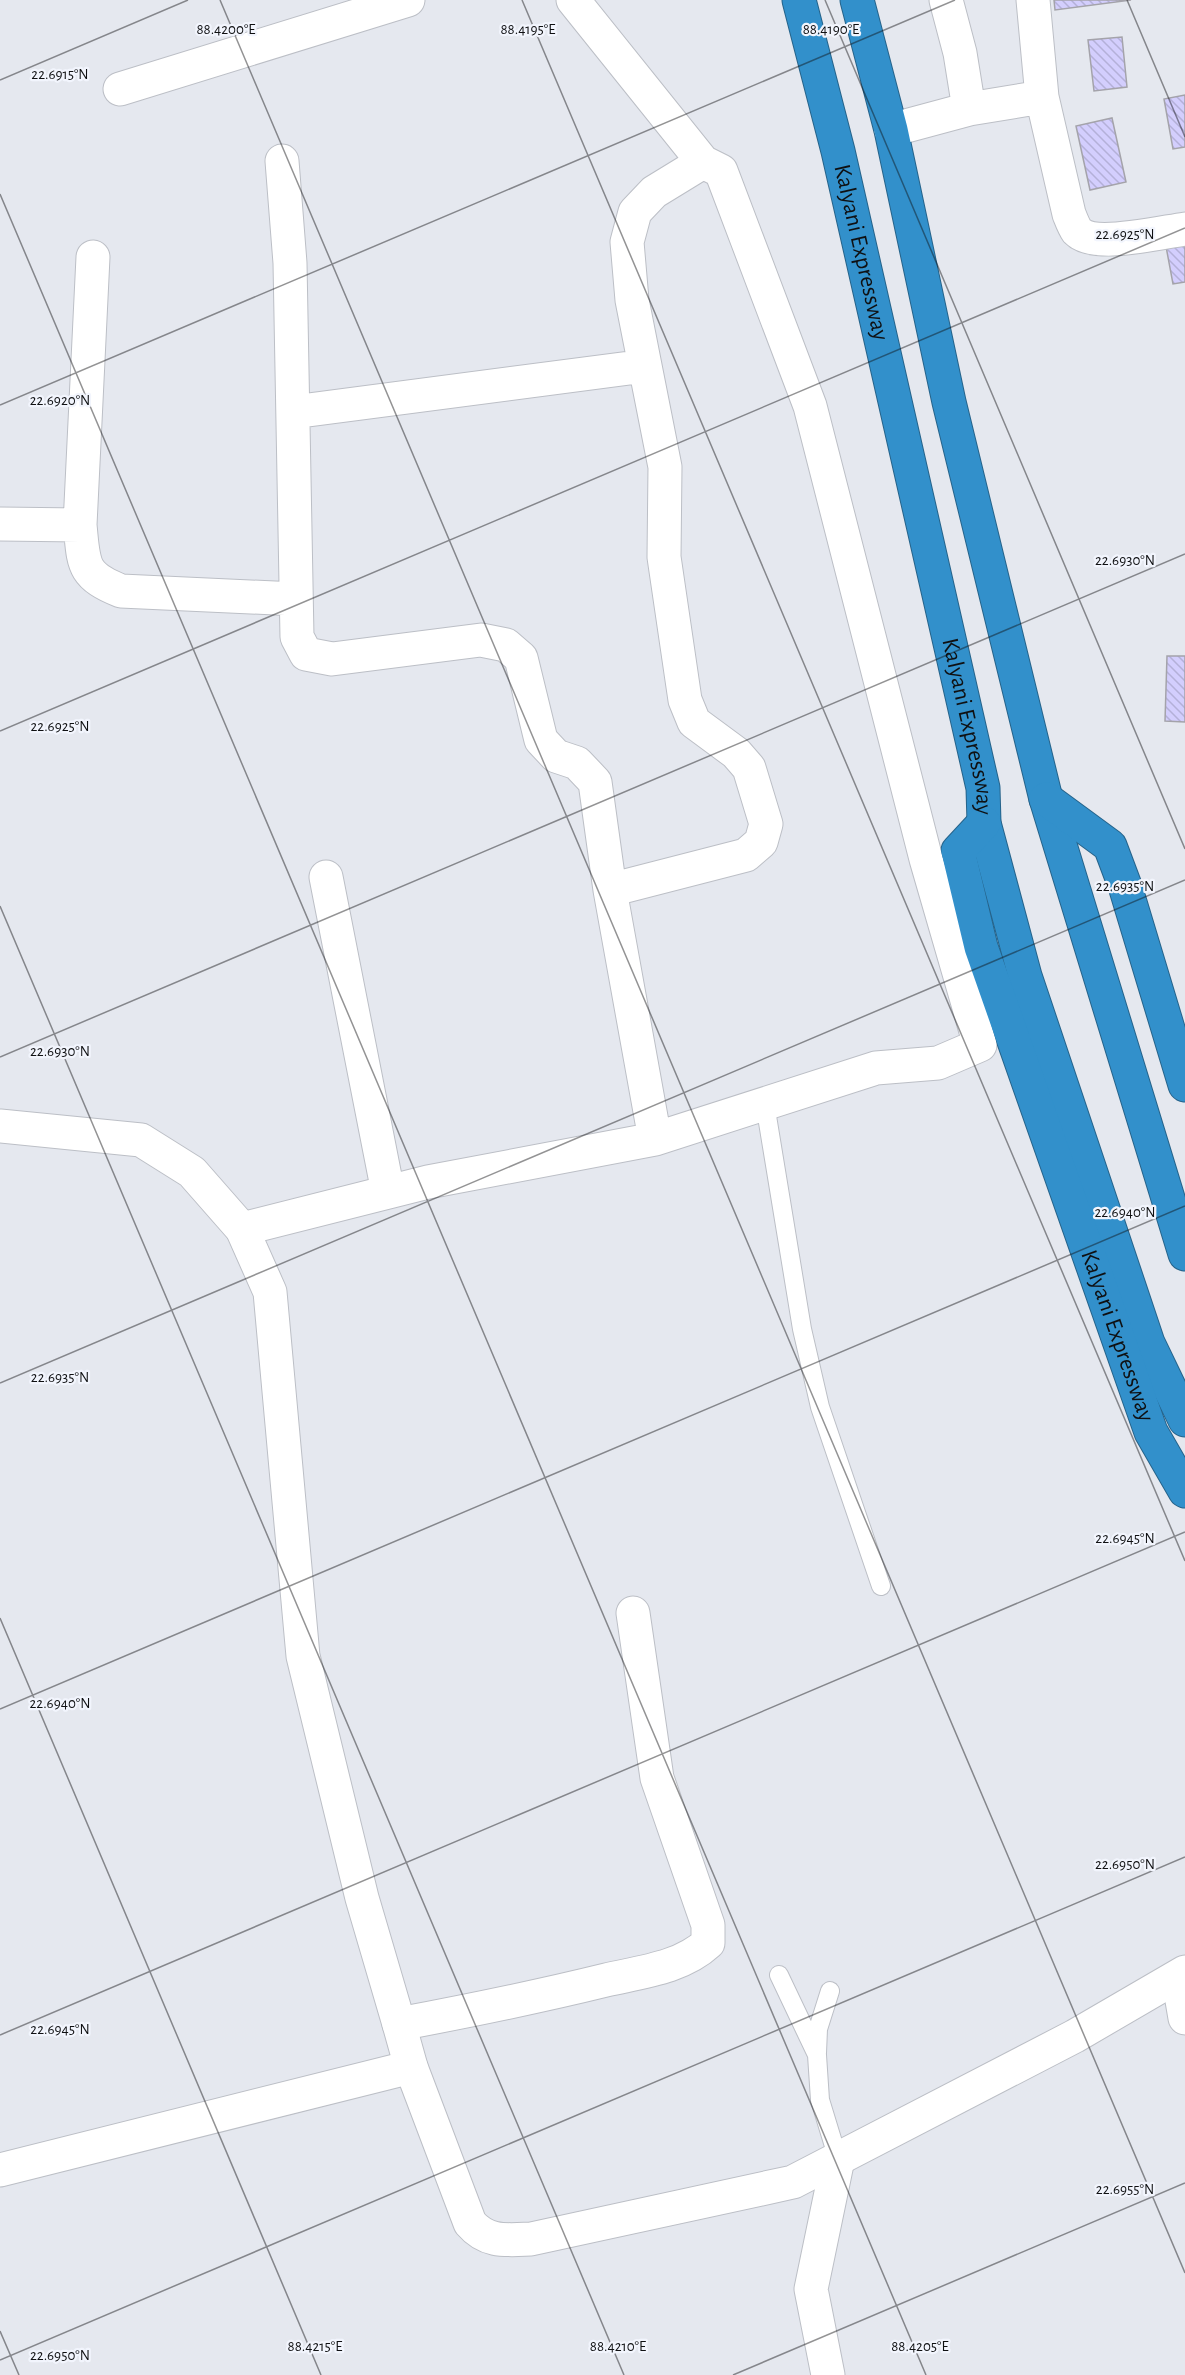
<svg xmlns="http://www.w3.org/2000/svg" width="1185" height="2375" font-family="'Alegreya Sans',sans-serif">
	<style>
		.building { fill: url(#building-back-hatch); stroke: #a4a3aa; stroke-width: 1.5 }
		.lines { fill: none; stroke-linecap: round; stroke-linejoin: round }
		.lane-casing { stroke: #bcbfc6; stroke-width: 20 }
		.street-casing { stroke: #bcbfc6; stroke-width: 35 }
		.secondary-casing { stroke: #bcbfc6; stroke-width: 35 }
		.highway-casing { stroke: #26638a; stroke-width: 35 }
		.lane { stroke: #fff; stroke-width: 18 }
		.street { stroke: #fff; stroke-width: 33 }
		.secondary { stroke: #fff; stroke-width: 33 }
		.highway { stroke: #3290cb; stroke-width: 33 }
		.ticks { fill: none; stroke: #0f1012; stroke-width: 1.5; stroke-opacity: 0.45 }
		.labels { text-anchor: middle; dominant-baseline: central; stroke-width: 4.5; stroke-linejoin: round; paint-order: stroke }
		.street-label { font-size: 24px; fill: #0f1012; stroke: #f2f5fd }
		.ticks-label { font-size: 15px; text-anchor: middle; fill: #0f1012; stroke: #f2f5fd; stroke-width: 4.5; stroke-linejoin: round; paint-order: stroke }
	</style>
	<defs>
		<pattern id="building-back-hatch" width="6" height="6" patternUnits="userSpaceOnUse" patternTransform="scale(1.5)"><rect width="6" height="6" fill="#d3cefd"/><path d="M-1 5l2 2M0 0l6 6M5-1l2 2" fill="none" stroke="#b4b0d8"/></pattern>
	</defs>
	<rect width="100%" height="100%" fill="#e5e8ef"/>
	<path class="building" d="M1054,0H1131L1055,10Z
		M1122,37L1127,87L1094,91L1088,40Z
		M1185,95V147L1173,149L1164,99Z
		M1112,118L1126,182L1090,190L1076,126Z
		M1185,238V282L1173,284L1165,241Z
		M1167,656H1185V722L1165,721Z"/>
	<g class="lines">
		<defs>
			<path id="lane" d="M765,1104L802,1329L820,1407L881,1586
				M779,1975L817,2055L820,2100L838,2159
				M817,2053L818,2029L830,1991"/>
			<path id="street" d="M946,0L960,53L969,109
				M1033,0L1042,97L1069,214C1071,219 1074,227 1077,231C1094,249 1162,232 1185,229
				M120,89L408,0
				M891,130L969,109L1042,97
				M282,161L290,263L297,637L306,654L332,659L481,640L506,645L521,658L541,740L556,756L577,763L595,782L610,890L655,1139
				M93,257L80,525C84,564 81,575 121,591L296,599
				M293,412L645,366
				M0,524L80,525
				M326,877L388,1192
				M610,890L746,855L761,842L766,824L749,768L736,753L694,722L685,700L664,557L665,467L632,300L627,242L635,212L654,192L703,162
				M242,1229L428,1182L655,1139L876,1068L938,1063L980,1045L926,859L810,406L721,171L703,162L573,0
				M1178,1977L1185,2018
				M399,2024C468,2011 537,1997 606,1980C641,1972 681,1968 708,1943V1925L657,1778L633,1613
				M0,2170L411,2067
				M828,2375L811,2289L838,2159"/>
			<path id="secondary" d="M0,1126L141,1140L192,1172L242,1229L270,1292L303,1656L362,1898L399,2024L411,2067L470,2223C487,2243 506,2240 531,2239L793,2182L1075,2036L1185,1972"/>
			<g id="highway">
				<path id="s1" d="M799,0L838,151L983,788L984,823L1025,976L1148,1343L1185,1420"/>
				<path d="M857,0L891,130L949,402L1046,799L1185,1254"/>
				<path d="M1046,799L1110,846L1125,886L1185,1085"/>
				<path id="s2" d="M984,823L958,851L981,947L1151,1432L1185,1491"/>
			</g>
		</defs>
		<use href="#lane" class="lane-casing"/>
		<use href="#street" class="street-casing"/>
		<use href="#secondary" class="secondary-casing"/>
		<use href="#highway" class="highway-casing"/>
		<use href="#lane" class="lane"/>
		<use href="#street" class="street"/>
		<use href="#secondary" class="secondary"/>
		<use href="#highway" class="highway"/>
	</g>
	<path class="ticks" d="M220,0L1185,2273M522,0L1185,1561M825,0L1185,849M1127,0L1185,137M0,80L188,0M0,194L926,2375M0,405L955,0M0,731L1185,228M0,906L624,2375M0,1057L1185,554M0,1383L1185,880M0,1618L321,2375M0,1709L1185,1206M0,2035L1185,1532M0,2331L19,2375M0,2360L1185,1857M733,2375L1185,2183"/>
	<g class="labels">
		<g class="street-label">
			<text stroke="none"><textPath href="#s1" startOffset="260">Kalyani Expressway</textPath></text>
			<text stroke="none"><textPath href="#s1" startOffset="746">Kalyani Expressway</textPath></text>
			<text stroke="none"><textPath href="#s2" startOffset="549">Kalyani Expressway</textPath></text>
		</g>
	</g>
	<g class="ticks-label">
		<text x="226" y="34">88.4200°E</text>
		<text x="528" y="34">88.4195°E</text>
		<text x="831" y="34">88.4190°E</text>
		<text x="60" y="79">22.6915°N</text>
		<text x="1125" y="239">22.6925°N</text>
		<text x="60" y="405">22.6920°N</text>
		<text x="1125" y="565">22.6930°N</text>
		<text x="60" y="731">22.6925°N</text>
		<text x="1125" y="891">22.6935°N</text>
		<text x="60" y="1056">22.6930°N</text>
		<text x="1125" y="1217">22.6940°N</text>
		<text x="60" y="1382">22.6935°N</text>
		<text x="1125" y="1543">22.6945°N</text>
		<text x="60" y="1708">22.6940°N</text>
		<text x="1125" y="1869">22.6950°N</text>
		<text x="60" y="2034">22.6945°N</text>
		<text x="1125" y="2194">22.6955°N</text>
		<text x="315" y="2351">88.4215°E</text>
		<text x="618" y="2351">88.4210°E</text>
		<text x="920" y="2351">88.4205°E</text>
		<text x="60" y="2360">22.6950°N</text>
	</g>
</svg>
